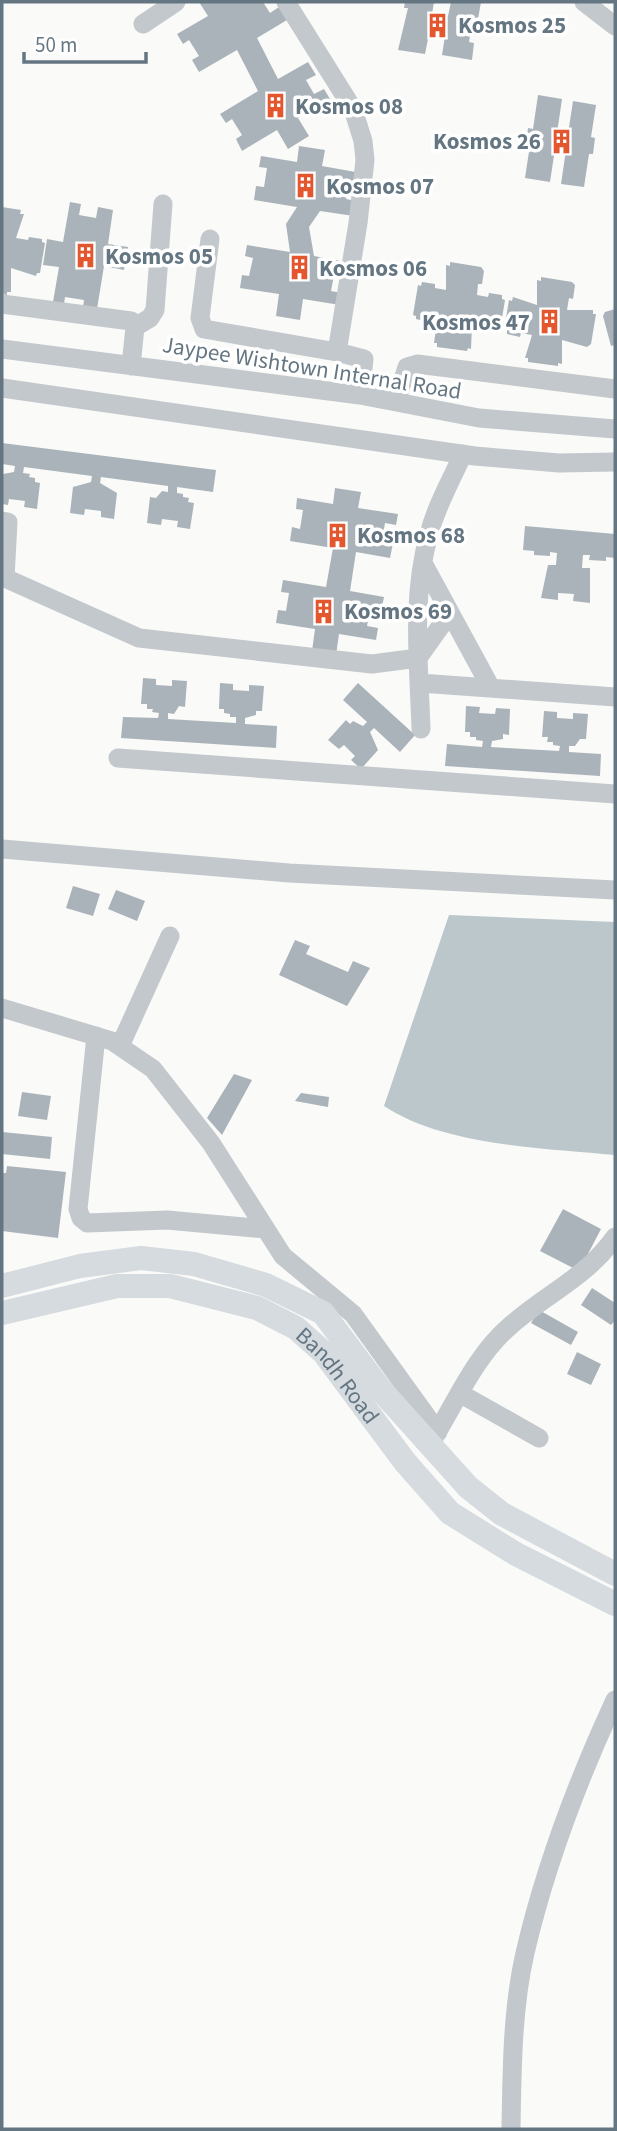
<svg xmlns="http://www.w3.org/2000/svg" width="617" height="2131" font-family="'Source Sans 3',sans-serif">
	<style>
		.water { fill: #bbc7cb }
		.building { fill: #aab3b9 }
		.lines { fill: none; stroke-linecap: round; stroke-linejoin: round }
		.minor { stroke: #c3c8cc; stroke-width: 19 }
		.major { stroke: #d6dbdf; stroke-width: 24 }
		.labels { text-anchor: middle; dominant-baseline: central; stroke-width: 7; stroke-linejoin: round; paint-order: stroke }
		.poi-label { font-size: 23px; font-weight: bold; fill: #657683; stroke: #fff; text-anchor: start }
		.street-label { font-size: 23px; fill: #657683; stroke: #fff }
	</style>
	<rect width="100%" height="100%" fill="#fafaf8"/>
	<path class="water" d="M449,915L615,922V1155C544,1148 444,1146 384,1106Z"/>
	<path class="building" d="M199,2H263L270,13L279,7L287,20L257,38L278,79L308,62L316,75L306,80L314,94L324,89L330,99L298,118L309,136L288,149L277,130L242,151L236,139L242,135L232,119L226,123L220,114L258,91L237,50L199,72L192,60L199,56L189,40L183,44L177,34L208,16Z
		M405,2H434L432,14L448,16L451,2H481L478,19L473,18L469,42L474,43L472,60L442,55L445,36L429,34L425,54L398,50L408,8H404Z
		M538,95L562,99L557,133L568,134L573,101L596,105L591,137L595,138L593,154H589L584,187L561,184L566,150L555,149L550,182L525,178L530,145H526L528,128L533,129Z
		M299,146L325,150L322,166L361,173L360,183L349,182L346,199L356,201L354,216L320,211L309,227L314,256L347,262L345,277L334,275L331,291L342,293L340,305L303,299L300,320L276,316L279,294L240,288L242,275L249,276L253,258L245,256L247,245L290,252L286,224L297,207L254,200L256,186L264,187L267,168L259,167L261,156L297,162Z
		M70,202L81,204L79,215L96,218L98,207L113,210L108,244L128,247L124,270L104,266L97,309L83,307L84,300L65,297L64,304L53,302L59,267L43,265L47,239L63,242Z
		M2,207L21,210L20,214H24L16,238L28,240L29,237L42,239V242L45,243L40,273H37L36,276L11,268V292H7V295L2,294Z
		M450,262L481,267L484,271L482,284H478L477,295L488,297L489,293L502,295V299L505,300L500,330L497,329L496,333L472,325L471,349L468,348L467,351L437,347V343H434L436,329L440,330L441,320L430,318L429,322L416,319V316L413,315L418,285L421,286L422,282L435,284V288L446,290V265L450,266Z
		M541,277L572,282L575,285L573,299L569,298L567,310H593V314H596L591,344L587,347L562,340V364L558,363V366L528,362V358H525L532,335L521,333L520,337L507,334V330H504L509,300L512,301L513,297L537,305V280L541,281Z
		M615,309V345L611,346L603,316L605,312Z
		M2,443L216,470L213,492L177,487V493L183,494V497L189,498L188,502L194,503L190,529L177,527L178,521L162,519L161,525L147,523L150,497L156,498L162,491L168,492V486L101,477L100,483L117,493L114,519L101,517V511L85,509L84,515L70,513L73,487L91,482L92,476L24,467L23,473L30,474L29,477L35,478V482L40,483L37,509L24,507L25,501L9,499L8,505L2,504V478L3,474L14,472L15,466L2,464Z
		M335,488L361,492L358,508L398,514L396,525L385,523L382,541L393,543L390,558L356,552L350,591L384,597L381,612L370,610L367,626L378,628L376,640L339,634L336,655L312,651L315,629L276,623L278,610L286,611L289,593L281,592L283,580L326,587L333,548L290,541L292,527L300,529L303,510L296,509L297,498L333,504Z
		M525,526L615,534V558L606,557V561L589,560L590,555H583L582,568H590V603L573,601L574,594L558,593V600L541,598L548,565H556L557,553L550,552V556L534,555V551L523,550Z
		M143,678L156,679V685L172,686V680L187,681L185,707L179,706L174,714L168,713V719L236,723V717H230V714L224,713V709H219L220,683L233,684V690L249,691V685L264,686L262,711H256V715L245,718V724L277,726L276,748L121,738L123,717L158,718L159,713L152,712L153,709H147V704H141Z
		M358,683L415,735L400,752L374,728L370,732L378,750L361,769L351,760L355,756L344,745L339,749L328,740L346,720L350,724L353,721L363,726L367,722L343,700Z
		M466,706L480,707L479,713L495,714L496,708L510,709L509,735L503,734V739L492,741L491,747L524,749L559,751L560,746L553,745V742H547L548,737H542L544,711L557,712V718L573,719V713L588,714L586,739H580L575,746H569V752L601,754L600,776L445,766L447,744L482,747L483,741L476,740V737H470V732H465Z
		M73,886L100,894L93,916L66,908Z
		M116,890L145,901L137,921L108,909Z
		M295,940L310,946L306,954L348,972L353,961L370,968L347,1006L279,975Z
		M234,1074L252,1080L222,1135L207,1118Z
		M22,1092L51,1096L47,1120L18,1116Z
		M301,1093L329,1097L328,1107L295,1101Z
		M2,1132L52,1137L50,1159L2,1154Z
		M7,1166L66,1172L58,1238L2,1231V1173H6Z
		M563,1209L601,1229L579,1271L540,1251Z
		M592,1288L615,1303V1320L611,1325L581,1305Z
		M539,1310L578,1332L571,1345L531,1323Z
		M577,1352L601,1364L591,1385L567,1374Z"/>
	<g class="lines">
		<path class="minor" d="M584,2L615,26
			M143,24L176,2
			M210,239L200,318L204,329L337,352L358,223L365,160L363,141L353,109L286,2
			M2,304L131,321L135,327L131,366
			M135,327L150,318L155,310L163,204
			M2,349L360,395L479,418L615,429
			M337,352L364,359L360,395
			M2,388L475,456L559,463L615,462
			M396,402L407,367L417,364L615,389
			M2,521L8,522L5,578L139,638L372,664L418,658L450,613
			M423,563L491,688
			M420,683L615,697
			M421,729C419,664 411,598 429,534C436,507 451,480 463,454
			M118,758L615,794
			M2,849L289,873L615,890
			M2,1008L112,1041L153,1069L211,1143L283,1256L353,1314L438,1432
			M96,1036L78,1209L81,1218L87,1223L167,1220L266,1229
			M120,1046L170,936
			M461,1394L539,1438
			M432,1441C456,1402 475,1356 510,1326C546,1294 587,1277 615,1237
			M511,2129C512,2071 512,2010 525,1953C545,1867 578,1780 615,1700"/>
		<g class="major">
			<path d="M2,1286L80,1266L141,1258L194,1264L266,1285L323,1313L380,1389L468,1487L502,1514L615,1574"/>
			<path id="s1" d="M2,1313L117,1286H170L257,1308L296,1328L324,1353L405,1462L450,1513L516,1554L615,1604"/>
		</g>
	</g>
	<defs>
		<symbol id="building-bare" viewBox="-9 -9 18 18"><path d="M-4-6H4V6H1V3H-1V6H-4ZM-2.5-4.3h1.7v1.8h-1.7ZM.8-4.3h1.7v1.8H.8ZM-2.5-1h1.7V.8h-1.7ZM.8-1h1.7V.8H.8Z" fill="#e4572e" stroke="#fff" stroke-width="2.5" paint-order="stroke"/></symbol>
	</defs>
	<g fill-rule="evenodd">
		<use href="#building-bare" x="420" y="8" width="35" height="35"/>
		<use href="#building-bare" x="258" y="88" width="35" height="35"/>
		<use href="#building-bare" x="544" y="124" width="35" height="35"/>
		<use href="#building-bare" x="288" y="168" width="35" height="35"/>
		<use href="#building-bare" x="68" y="238" width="35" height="35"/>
		<use href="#building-bare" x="282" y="250" width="35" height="35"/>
		<use href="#building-bare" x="532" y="304" width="35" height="35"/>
		<use href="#building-bare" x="320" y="518" width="35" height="35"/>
		<use href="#building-bare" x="306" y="594" width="35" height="35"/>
	</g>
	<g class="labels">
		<g class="poi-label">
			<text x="458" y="25">Kosmos 25</text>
			<text x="295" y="106">Kosmos 08</text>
			<text x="541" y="141" text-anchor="end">Kosmos 26</text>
			<text x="326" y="186">Kosmos 07</text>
			<text x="105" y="256">Kosmos 05</text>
			<text x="319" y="268">Kosmos 06</text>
			<text x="530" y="322" text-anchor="end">Kosmos 47</text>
			<text x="357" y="535">Kosmos 68</text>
			<text x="344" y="611">Kosmos 69</text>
		</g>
		<g class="street-label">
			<text transform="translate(312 368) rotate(9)">Jaypee Wishtown Internal Road</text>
			<text stroke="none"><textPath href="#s1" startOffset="368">Bandh Road</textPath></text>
		</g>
	</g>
	<rect width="617" height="2131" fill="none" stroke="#657683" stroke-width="7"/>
	<path d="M24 52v10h122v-10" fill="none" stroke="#657683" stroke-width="3.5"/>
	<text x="35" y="52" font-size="21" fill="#657683" stroke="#ffffff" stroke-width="5" paint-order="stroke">50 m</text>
</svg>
